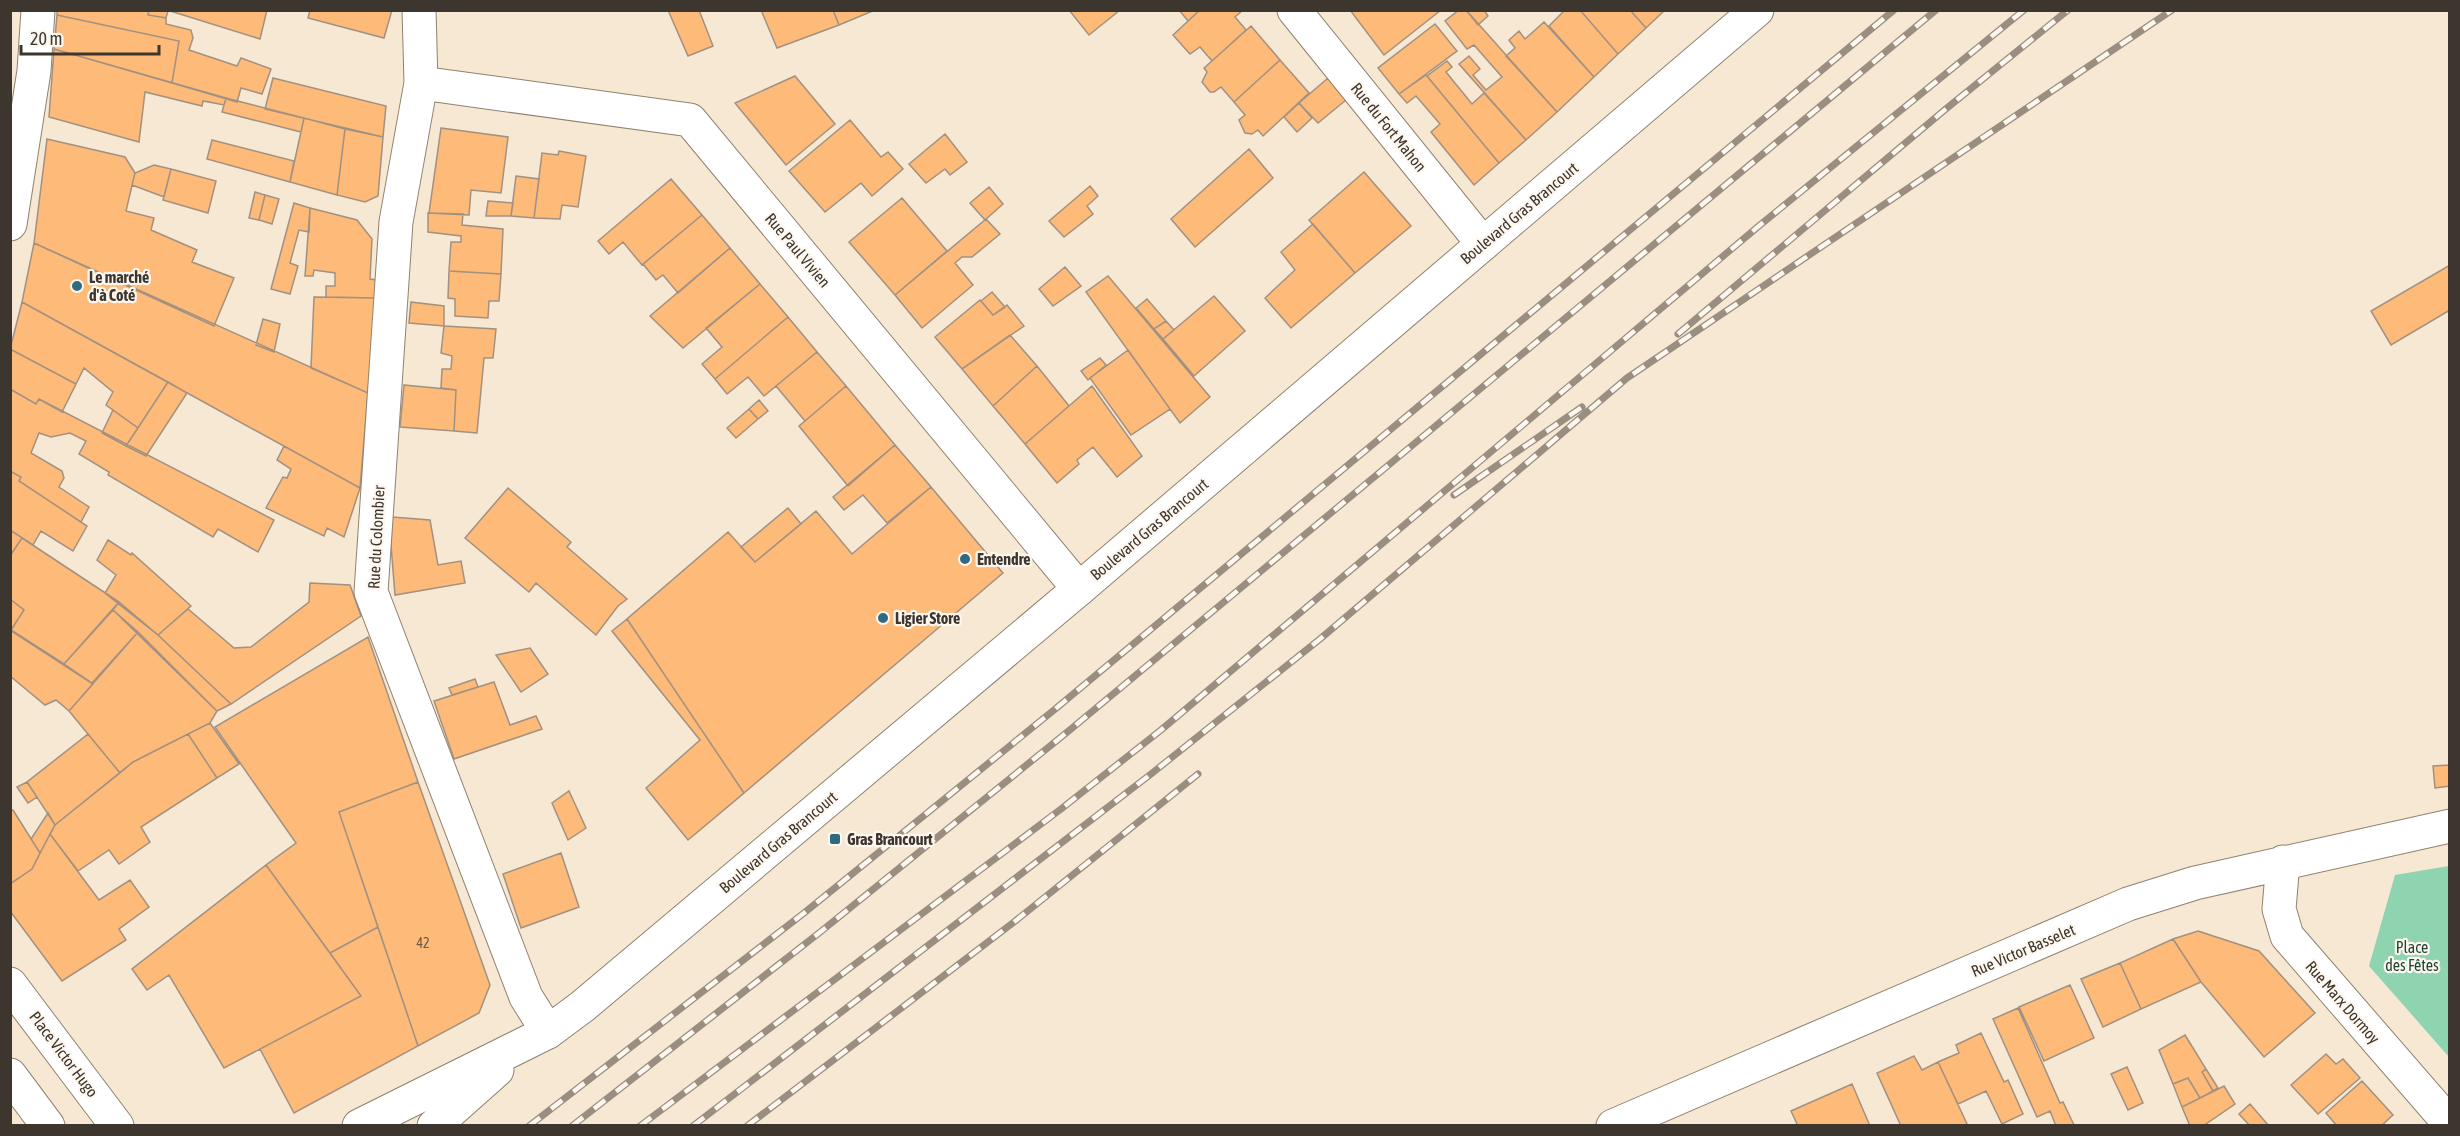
<svg xmlns="http://www.w3.org/2000/svg" width="2460" height="1136" font-family="'Asap Condensed',sans-serif">
	<style>
		.green { fill: #8ed4b0 }
		.building { fill: #fdba78; stroke: #a29181; stroke-width: 1.5 }
		.lines { fill: none; stroke-linecap: round; stroke-linejoin: round }
		.street-casing { stroke: #908270; stroke-width: 35 }
		.secondary-casing { stroke: #908270; stroke-width: 35 }
		.street { stroke: #fff; stroke-width: 33 }
		.secondary { stroke: #fff; stroke-width: 33 }
		.rail-casing { stroke: #998e80; stroke-width: 7 }
		.rail { stroke: #fdf7ef; stroke-width: 4.5; stroke-dasharray: 14; stroke-linecap: butt }
		.poi-dot { fill: #2e6b81; stroke: #fdf7ef; stroke-width: 2 }
		.labels { text-anchor: middle; dominant-baseline: central; stroke-width: 4.5; stroke-linejoin: round; paint-order: stroke }
		.number-label { font-size: 14px; fill: #6c5740 }
		.street-label { font-size: 16px; fill: #3c362e; stroke: #fdf7ef }
		.poi-label { font-size: 16px; font-weight: bold; fill: #3c362e; stroke: #fdf7ef; text-anchor: start }
		.park-label { font-size: 16px; fill: #1d4633; stroke: #fdf7ef }
	</style>
	<rect width="100%" height="100%" fill="#f7e8d4"/>
	<path class="green" d="M2449,866H2450L2449,1057L2369,966L2395,875Z"/>
	<path class="building" d="M57,10H149L148,15L166,18V24L191,30L193,38L189,50L237,66L241,58L271,69L262,94L241,88L237,102L172,83L179,41L57,15Z
		M149,10L168,11L166,18L148,15Z
		M167,10H267L260,39Z
		M310,10H392L384,38L308,18Z
		M668,10H699L713,46L688,56Z
		M761,10H833L839,25L777,48Z
		M833,10H875L839,25Z
		M1069,10H1120L1089,35Z
		M1179,10H1200L1188,21Z
		M1200,10H1243L1235,17L1246,30L1212,61L1200,47L1190,54L1173,35Z
		M1350,10H1441L1384,55Z
		M1459,10H1466L1557,112L1526,140L1459,64L1469,56L1480,69L1473,75L1486,90L1502,77L1474,45L1467,49L1445,21Z
		M1466,10H1484L1488,16L1478,25Z
		M1565,10H1580L1618,54L1594,77L1549,26Z
		M1580,10H1630L1646,28L1618,54Z
		M1630,10H1665L1646,28Z
		M57,15L179,41L172,83L54,49Z
		M1544,22L1594,77L1557,112L1506,56L1515,48L1509,40L1519,31L1525,39Z
		M1435,24L1457,51L1399,94L1378,68Z
		M1251,26L1280,60L1234,102L1221,87L1214,92H1210L1202,82L1207,72L1204,68Z
		M54,49L226,98L224,105L203,101L202,106L145,92L139,142L49,117Z
		M1280,60L1309,93L1263,136L1258,130L1252,134L1245,133L1239,120L1245,115L1234,102Z
		M1447,61L1452,67L1446,72L1472,104L1484,93L1526,140L1499,163L1427,76Z
		M1426,75L1499,163L1474,185L1431,132L1440,124L1416,96L1407,103L1399,94Z
		M795,76L835,124L786,165L735,103Z
		M273,78L386,106L383,137L265,109Z
		M1328,78L1346,100L1318,123L1299,103Z
		M226,98L304,118L301,132L222,112Z
		M1299,103L1312,118L1297,132L1284,117Z
		M304,118L345,129L337,195L290,182Z
		M850,120L881,157L888,152L903,169L872,196L861,183L825,212L789,171Z
		M441,128L508,137L501,193L471,190L469,215L429,213Z
		M345,129L383,137L378,196L365,202L337,195Z
		M945,134L967,162L950,175L945,169L926,183L909,164Z
		M47,139L125,157L135,173L126,211L154,218L151,230L197,250L192,262L234,278L214,326L34,243Z
		M212,140L294,161L290,182L207,159Z
		M1249,149L1273,178L1195,247L1171,219Z
		M559,151L586,156L578,207L562,205L560,219L534,218L542,153L558,155Z
		M154,165L171,169L164,197L132,185L135,173Z
		M171,169L216,181L208,213L163,200Z
		M1364,172L1411,226L1355,273L1309,220Z
		M516,176L539,179L534,218L511,216Z
		M671,179L702,215L642,265L623,242L609,254L598,241Z
		M1090,186L1098,196L1087,206L1093,214L1064,237L1049,221Z
		M989,187L1003,204L985,220L970,203Z
		M255,192L265,195L259,220L249,218Z
		M265,195L279,199L272,224L259,220Z
		M902,198L947,251L895,295L849,242Z
		M488,201L513,203L511,216H486Z
		M294,203L310,208L309,232L299,230L290,263L298,266L290,294L271,289Z
		M310,208L357,220L372,239L370,279L377,280L376,298L326,297V286H335V273L314,270L313,276H305Z
		M428,213L463,214L462,225L503,229L501,274L449,271L451,242H461V236L428,232Z
		M702,215L730,248L678,293L663,275L656,280L643,264Z
		M986,219L1000,234L972,257H962L955,263L973,285L922,328L895,295Z
		M1313,224L1355,273L1291,328L1265,298L1295,270L1281,252Z
		M34,243L368,393L360,488L22,302Z
		M730,248L760,284L683,348L650,316Z
		M2450,265V310L2391,345L2371,311Z
		M1065,267L1081,286L1053,306L1039,289Z
		M449,271L501,274L499,301H489L488,318L455,316V299L448,298Z
		M1108,276L1210,397L1180,423L1086,292Z
		M760,284L788,317L715,379L702,364L722,347L706,328Z
		M992,292L1005,307L993,315L981,301Z
		M1214,296L1245,331L1194,376L1163,339Z
		M314,297L376,298L368,393L311,368Z
		M1147,299L1166,321L1154,329L1136,308Z
		M980,300L993,315L1007,305L1024,326L962,369L935,337Z
		M22,302L168,382L138,428L106,405L113,392L84,368L76,384L10,349Z
		M411,302L444,306V326L409,323Z
		M788,317L817,352L764,396L748,377L727,394L715,379Z
		M263,319L280,324L274,352L256,345Z
		M1166,321L1174,330L1163,339L1154,329Z
		M444,326L496,329L493,358H484L477,433L454,431L456,390L441,388L442,369H451L452,356L441,353Z
		M1010,335L1037,366L993,406L962,369Z
		M10,349L76,384L62,412L39,399L36,404L10,389Z
		M1128,350L1170,409L1131,435L1090,378Z
		M817,352L846,386L805,421L776,386Z
		M1100,358L1106,365L1088,380L1081,371Z
		M1037,366L1069,406L1025,444L993,406Z
		M168,382L187,393L146,456L126,446Z
		M404,385L456,390L454,431L400,427Z
		M846,386L895,445L848,486L799,426Z
		M1092,386L1142,456L1117,477L1093,447L1077,460L1079,464L1057,483L1025,444Z
		M10,389L36,404L39,399L274,520L258,552L218,529L213,537L108,475L109,472L79,454L86,441L70,433L51,437L39,433L31,453L62,471L64,478L59,487L89,507L81,522L19,481L21,477L10,471Z
		M759,400L768,411L758,419L749,409Z
		M749,409L758,419L736,438L727,428Z
		M113,410L138,428L126,446L102,433Z
		M895,445L931,487L887,523L863,495L844,510L833,497Z
		M284,446L360,488L344,537L327,528L324,536L266,508L283,477L287,478L291,469L277,460Z
		M10,471L21,477L19,481L87,526L73,551L41,531L33,545L10,530Z
		M931,487L1003,573L744,793L627,619L728,532L755,562L816,511L852,554Z
		M508,488L571,542L567,547L627,599L618,606L596,635L536,583L529,592L465,538Z
		M788,508L801,524L755,562L741,547Z
		M392,517L430,520L438,565L461,561L465,583L395,595L391,545Z
		M10,530L22,538L10,556Z
		M22,538L119,602L64,664L11,630L24,610L10,599V556Z
		M108,540L131,555L132,553L191,606L158,635L105,593L116,575L97,560Z
		M310,583L350,585L361,616L231,704L158,635L188,609L234,648L251,647L309,602Z
		M10,599L24,610L11,630H10Z
		M119,602L158,635L231,704L217,711L113,610Z
		M113,610L138,632L92,683L64,664Z
		M627,619L744,793L688,840L646,788L700,740L612,631Z
		M10,630L93,684L69,711L56,700L45,705L10,676Z
		M138,632L217,711L210,723L133,762L120,773L69,711Z
		M368,637L418,782L339,812L378,927L330,953L266,865L296,843L215,727Z
		M530,648L548,674L521,692L496,655Z
		M475,679L478,687L452,695L449,688Z
		M494,682L510,725L536,716L542,729L454,759L434,701Z
		M210,723L239,764L217,778L188,734Z
		M88,734L120,773L55,825L27,782Z
		M188,734L217,778L141,827L150,842L119,864L109,850L78,871L50,834L55,825L133,762Z
		M2450,765V786L2435,788L2433,766Z
		M27,782L37,797L28,803L17,787Z
		M418,782L490,985L479,1013L418,1046L339,812Z
		M569,791L586,828L568,840L552,803Z
		M13,810L40,853L32,869L10,884V812Z
		M48,813L55,825L40,853L31,839Z
		M50,834L99,900L130,880L149,907L119,929L126,940L62,981L10,911V884L32,869Z
		M561,853L579,907L521,928L503,874Z
		M266,865L361,996L224,1068L169,975L147,990L132,969Z
		M378,927L418,1046L294,1113L260,1049L361,996L330,953Z
		M2198,931L2259,951L2315,1013L2264,1057L2201,982L2173,939Z
		M2173,939L2201,982L2141,1009L2120,963Z
		M2120,963L2141,1009L2103,1027L2081,979Z
		M2070,985L2094,1038L2044,1061L2019,1007Z
		M2018,1008L2060,1103L2063,1102L2074,1125L2056,1126L2050,1111L2037,1117L1993,1019Z
		M1981,1033L2004,1082L2008,1080L2023,1114L2002,1124L1986,1091L1958,1104L1938,1062L1959,1053L1956,1045Z
		M2185,1035L2206,1069L2202,1072L2213,1091L2200,1098L2188,1078L2173,1084L2159,1050Z
		M2326,1054L2336,1064L2343,1059L2360,1078L2318,1114L2291,1085Z
		M1914,1056L1922,1070L1938,1062L1968,1126H1901L1877,1073Z
		M2127,1067L2143,1103L2128,1110L2111,1074Z
		M2206,1069L2218,1088L2213,1091L2202,1072Z
		M2188,1078L2200,1098L2182,1107L2173,1084Z
		M2362,1081L2393,1115L2381,1126H2337L2326,1113Z
		M1852,1084L1870,1126H1798L1791,1111Z
		M2224,1086L2235,1104L2203,1126H2190L2182,1107Z
		M2250,1104L2269,1126H2250L2239,1114Z"/>
	<g class="lines">
		<defs>
			<path id="street" d="M419,10L421,83L396,222L371,592L526,997L548,1032
				M1294,10L1483,244
				M421,83L690,120L1079,589
				M2283,862L2279,909L2287,936L2450,1124
				M1613,1126L2128,904L2195,883L2450,826"/>
			<path id="secondary" d="M10,224L34,71L38,10
				M10,984L117,1126
				M10,1075L48,1126
				M359,1126L548,1032L583,1006L1079,589L1757,10
				M434,1126L497,1070"/>
		</defs>
		<use href="#street" class="street-casing"/>
		<use href="#secondary" class="secondary-casing"/>
		<use href="#street" class="street"/>
		<use href="#secondary" class="secondary"/>
		<defs>
			<path id="rail" d="M1678,334L1947,108L2068,10
				M1454,495L1582,407
				M529,1126L804,913L1054,710L1894,10
				M572,1126L819,933L1071,729L1936,10
				M640,1126L1061,809L1161,730L1760,225L2024,10
				M693,1126L1151,774L1320,639L1627,378L2172,10
				M747,1126L1014,922L1198,774"/>
		</defs>
		<use href="#rail" class="rail-casing"/>
		<use href="#rail" class="rail"/>
	</g>
	<g class="poi-dot">
		<circle cx="77" cy="286" r="6"/>
		<circle cx="965" cy="559" r="6"/>
		<circle cx="883" cy="618" r="6"/>
		<rect x="829" y="833" width="12" height="12" rx="3"/>
	</g>
	<g class="labels">
		<g class="number-label">
			<text x="423" y="943">42</text>
		</g>
		<g class="street-label">
			<text transform="translate(1389 127) rotate(51)">Rue du Fort Mahon</text>
			<text transform="translate(1519 213) rotate(-40)">Boulevard Gras Brancourt</text>
			<text transform="translate(798 250) rotate(50)">Rue Paul Vivien</text>
			<text transform="translate(1149 529) rotate(-40)">Boulevard Gras Brancourt</text>
			<text transform="translate(376 537) rotate(-87)">Rue du Colombier</text>
			<text transform="translate(778 842) rotate(-40)">Boulevard Gras Brancourt</text>
			<text transform="translate(2023 950) rotate(-23)">Rue Victor Basselet</text>
			<text transform="translate(2343 1002) rotate(49)">Rue Marx Dormoy</text>
			<text transform="translate(64 1054) rotate(53)">Place Victor Hugo</text>
		</g>
		<g class="poi-label">
			<text x="89" y="277">Le marché<tspan x="89" dy="18">d'à Coté</tspan></text>
			<text x="977" y="559">Entendre</text>
			<text x="895" y="618">Ligier Store</text>
			<text x="847" y="839">Gras Brancourt</text>
		</g>
		<g class="park-label">
			<text x="2412" y="947">Place<tspan x="2412" dy="18">des Fêtes</tspan></text>
		</g>
	</g>
	<rect width="2460" height="1136" fill="none" stroke="#3c362e" stroke-width="24"/>
	<path d="M21 45v9h138v-9" fill="none" stroke="#3c362e" stroke-width="3"/>
	<text x="30" y="45" font-size="18" fill="#3c362e" stroke="#fdf7ef" stroke-width="4.5" paint-order="stroke">20 m</text>
</svg>
